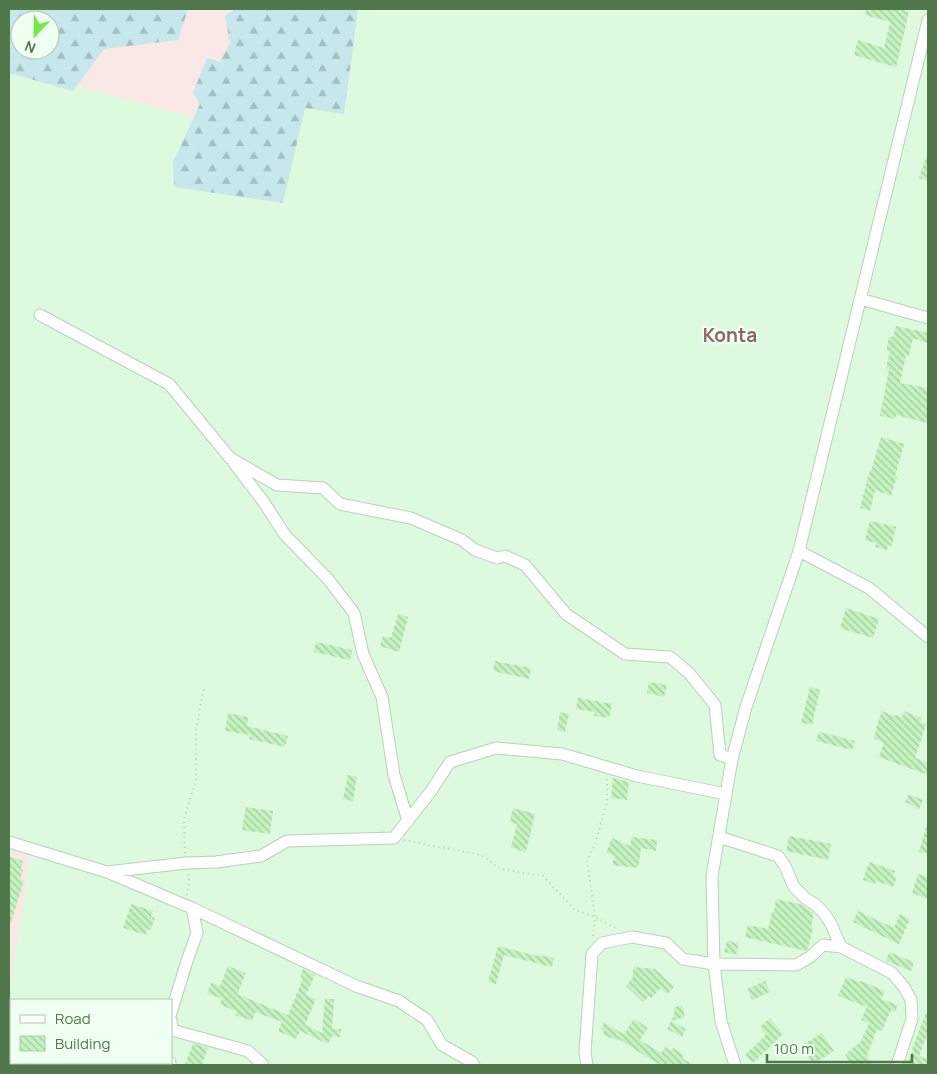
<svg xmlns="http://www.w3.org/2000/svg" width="937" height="1074" font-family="Manrope,sans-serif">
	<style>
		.residential { fill: #ddfadf; fill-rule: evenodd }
		.education { fill: #f9e8e5; fill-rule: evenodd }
		.forest { fill: url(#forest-firs); fill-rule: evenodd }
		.building { fill: url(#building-back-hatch) }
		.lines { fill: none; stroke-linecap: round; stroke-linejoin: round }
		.street-casing { stroke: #b4d4b3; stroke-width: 13 }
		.path { stroke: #a7d8a2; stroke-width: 2; stroke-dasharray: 1 4; stroke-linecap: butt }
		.street { stroke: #fff; stroke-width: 11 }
		.labels { text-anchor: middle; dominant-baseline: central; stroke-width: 4.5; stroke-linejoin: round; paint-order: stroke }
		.district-label { font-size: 19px; font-weight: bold; fill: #8d665e; stroke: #effff1 }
	</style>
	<defs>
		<pattern id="forest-firs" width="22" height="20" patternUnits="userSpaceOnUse" patternTransform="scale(1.25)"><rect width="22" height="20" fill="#c6e7eb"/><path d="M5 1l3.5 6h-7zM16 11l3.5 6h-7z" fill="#a3c0c0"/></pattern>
		<pattern id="building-back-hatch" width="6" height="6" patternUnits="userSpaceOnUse" patternTransform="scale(1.25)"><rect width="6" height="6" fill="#c4f3bf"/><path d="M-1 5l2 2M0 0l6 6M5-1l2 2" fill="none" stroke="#a2ca9d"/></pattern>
	</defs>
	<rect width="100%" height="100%" fill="#e8fdeb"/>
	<path class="residential" d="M9,9H928V1065H9ZM20,20H50V50H20ZM11,1000H171V1063H11Z"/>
	<path class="education" d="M9,9H272L238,129L9,67ZM20,20H50V50H20Z
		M9,849L30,856L9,994Z"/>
	<path class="forest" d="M9,9H188L178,40L104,49L73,91L9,73ZM20,20H50V50H20Z
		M235,9H358L344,114L305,108L283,203L174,187L173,162L200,104L193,93L207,58L220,62L230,43L225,16Z"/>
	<path class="building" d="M866,9H899L909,12L896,67L854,55L858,40L884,48L890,22L865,15Z
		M927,155L928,156V181L919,178Z
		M896,326L928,333V343L913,338L909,356L906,355L900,383L928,388V423L896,415L895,419L880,416L889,369L886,368L890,351H886L889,337H893Z
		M881,437L904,444L895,477H897L891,496L875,490L870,511L860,508L870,470L871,471Z
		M870,521L896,527L892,546L888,545L887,550L875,547L876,543L865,540Z
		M846,608L879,619L873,638L840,628Z
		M398,614L408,617L399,652L380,646L383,636L391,638Z
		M316,642L352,650L350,660L314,652Z
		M495,661L531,668L529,679L493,671Z
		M649,682L667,685L664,697L647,693Z
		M810,687L820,690L812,725L801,723Z
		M578,698L612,704L609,718L594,716L595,712L576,709Z
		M882,711L895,716L896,715L902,717L904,711L921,718L920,722L926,724L915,758L928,763V775L879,757L884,743L874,739L877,728H876Z
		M560,712L569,714L565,732L557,730Z
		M228,713L248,717L247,726L288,736L285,747L249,739L250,735L225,731Z
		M819,732L855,741L852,750L816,741Z
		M348,775L357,777L353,801L343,799Z
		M613,778L629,782L627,800L611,798Z
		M909,794L923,800L919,809L905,802Z
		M246,807L273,811L270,834L242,830Z
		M513,808L535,814L526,852L511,848L517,824L510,822Z
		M926,827L928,828V854L919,852Z
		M789,836L831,844L828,860L786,851Z
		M632,837L657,840L656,851L641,848L638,868L612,865L615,856L606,853L612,838L630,846Z
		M9,856L23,861L21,869L23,870L20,879L24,880L11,923H9Z
		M869,862L895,871L893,876L897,877L893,887L876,881L875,884L863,880Z
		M918,874L928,877V899L912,893Z
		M776,899L800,904L814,913L811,928H813L808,948L806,951L745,937L748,925L768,929L772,912H774Z
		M131,904L153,911L151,917L155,918L151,930L147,929L146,935L123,928Z
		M858,911L894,928L900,914L910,919L899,944L853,922Z
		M727,940L739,944L736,955L724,952Z
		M498,946L537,956L538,955L554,958L552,967L504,955L496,984L488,982Z
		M889,952L914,962L911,971L886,961Z
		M228,966L246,973L237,994L288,1015L303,978L300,977L303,969L315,975L306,995L316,999L305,1025L322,1033L325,999H334L332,1029H341L340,1037L332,1036L328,1044L300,1031L296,1039L278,1031L282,1022L255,1012L252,1021L235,1015L237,1011L220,1005L222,999L207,993L211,983L220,986Z
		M633,967L655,969L674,987L667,994L661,988L651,998L649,996L643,1002L626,986L633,977Z
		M846,977L860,982L861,981L885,991L881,999L898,1005L895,1012L891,1010L882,1031L877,1029L867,1056L874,1065H852L845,1055L861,1041L869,1023L861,1020L867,1007L838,996Z
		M765,981L770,992L752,1000L747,989Z
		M682,1005L685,1017L671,1021L686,1029L682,1037L667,1029L675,1013L673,1008Z
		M928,1008V1033L919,1056L928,1060V1065H907L913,1049H912Z
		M770,1018L783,1034L753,1063L745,1055L766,1035L760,1027Z
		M634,1019L648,1028L640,1040L661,1053L665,1047L671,1051L673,1048L684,1055L682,1058L693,1065H660L618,1039L617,1041L603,1034L604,1030L601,1029L604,1023L624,1034Z
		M822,1033L834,1051L813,1064L802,1045Z
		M193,1043L208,1048L202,1065H185Z"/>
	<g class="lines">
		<defs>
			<path id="street" d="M860,299L928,318
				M40,315L169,384L230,458L277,485L323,488L340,504L411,518L462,540L475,550L497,558L505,556L525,565L566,614L625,654L670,657L689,673L715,705L720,755L732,759
				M234,463L263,501L285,535L328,579L354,613L363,654L382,697L394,775L408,821
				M799,551L869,588L928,637
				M719,837L778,856L785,866L794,887L805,898L816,905L824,913L831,924L841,947L892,973L904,987L911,1000L912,1019L897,1065
				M9,842L107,872L192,908L356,986L399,1001L427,1020L442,1045L472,1062L474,1065
				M107,872L186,863L216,862L261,856L287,841L394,838L431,791L450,762L496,748L562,754L637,776L726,794
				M171,1013L187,961L197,933L192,908
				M171,1020L172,1030L248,1051L263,1065
				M170,1065V1063
				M587,1065L585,1052L592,954L602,943L632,937L666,943L683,959L714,964L796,965L810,957L823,945L841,947
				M735,1065L721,1021L714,964L712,876L732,759L746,707L799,551L928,20"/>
		</defs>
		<use href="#street" class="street-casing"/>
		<path class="path" d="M404,840L481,855L501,869L543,876L574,909L595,917L617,929
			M185,853L184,819L196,780V730L204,688
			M187,895L189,882L188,872
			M593,936L595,917L587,860L595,844L607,802V778"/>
		<use href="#street" class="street"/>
	</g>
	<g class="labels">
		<g class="district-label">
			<text x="730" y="335">Konta</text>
		</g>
	</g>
	<rect width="937" height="1074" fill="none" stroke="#51784b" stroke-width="20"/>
	<rect x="10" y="999" width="162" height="65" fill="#effff1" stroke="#b0c9af"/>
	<rect x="20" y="1015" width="25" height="8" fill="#ffffff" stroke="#b0c9af"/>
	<text x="55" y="1024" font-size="15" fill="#51784b">Road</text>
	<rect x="20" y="1036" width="25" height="15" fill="url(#building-back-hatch)" stroke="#b0c9af"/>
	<text x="55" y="1049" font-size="15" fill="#51784b">Building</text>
	<g transform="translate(35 35) rotate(202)"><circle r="24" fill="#effff1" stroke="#b0c9af"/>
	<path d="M0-4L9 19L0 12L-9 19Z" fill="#76e84c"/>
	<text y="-8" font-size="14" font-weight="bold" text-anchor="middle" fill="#51784b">N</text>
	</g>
	<path d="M767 1054v8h145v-8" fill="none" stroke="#51784b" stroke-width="2.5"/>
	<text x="774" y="1054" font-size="15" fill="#51784b" stroke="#effff1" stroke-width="4" paint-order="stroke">100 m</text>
</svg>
